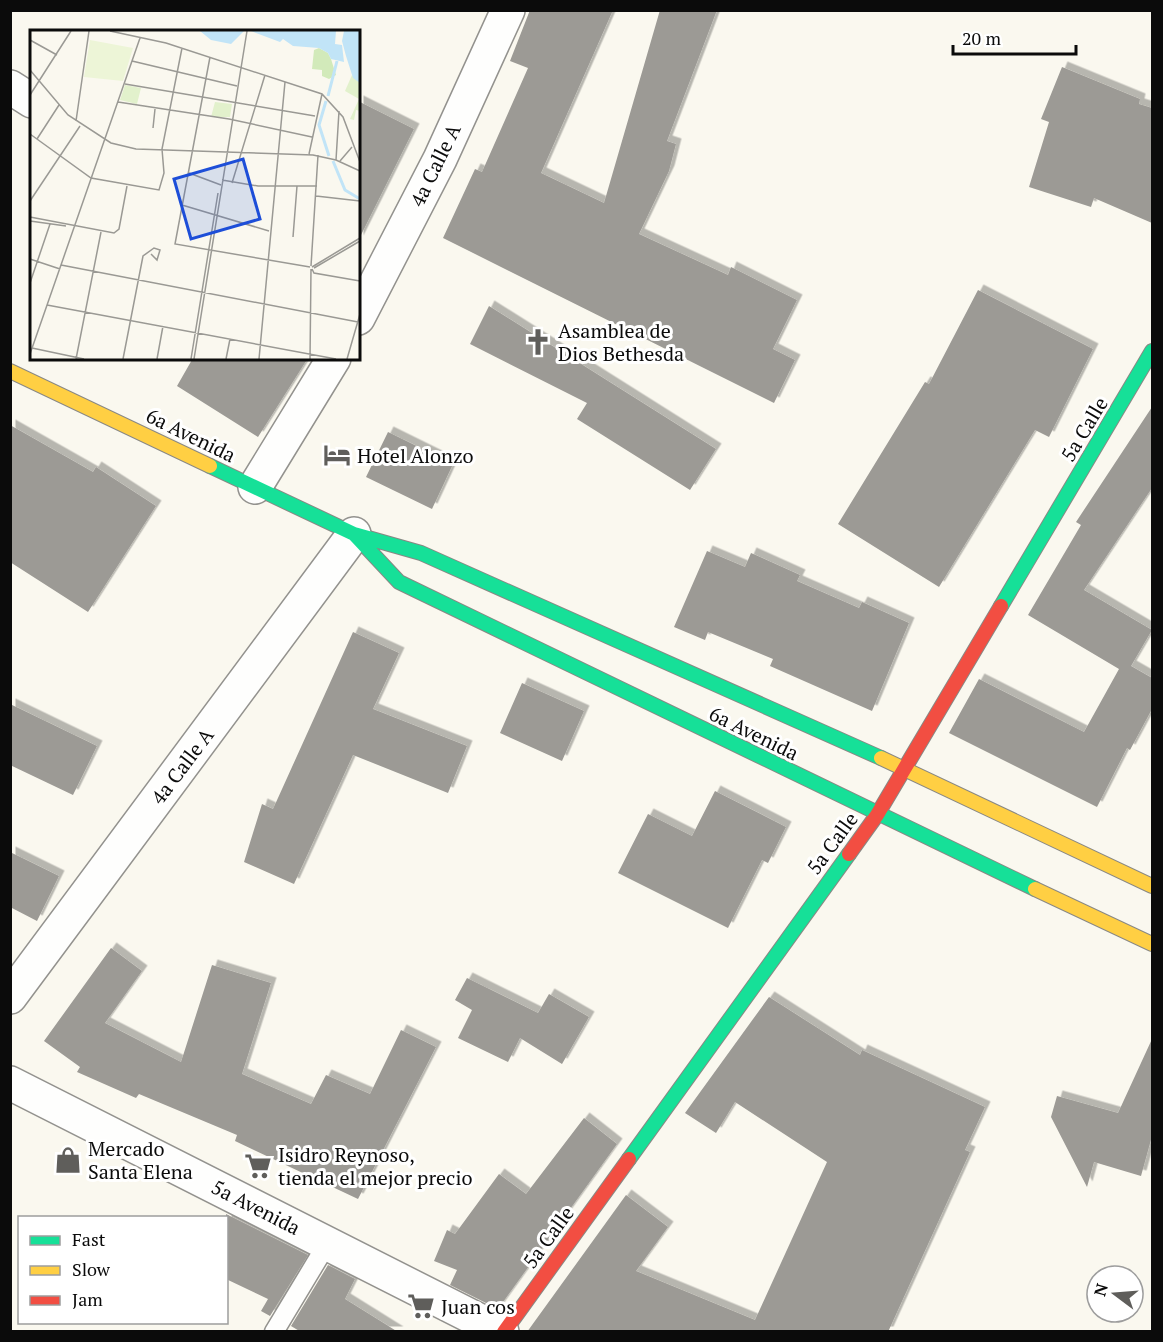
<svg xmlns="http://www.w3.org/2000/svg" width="1163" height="1342" font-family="'PT Serif',serif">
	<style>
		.building { fill: #9c9a95; filter: url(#shadow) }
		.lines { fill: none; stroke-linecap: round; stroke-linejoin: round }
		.lane-casing { stroke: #93928e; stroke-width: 21 }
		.street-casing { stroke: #93928e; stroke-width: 36 }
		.fast-casing { stroke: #898884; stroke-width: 16 }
		.slow-casing { stroke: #898884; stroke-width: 16 }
		.jam-casing { stroke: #898884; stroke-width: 16 }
		.lane { stroke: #fefefd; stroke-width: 18 }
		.street { stroke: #fefefd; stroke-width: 33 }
		.fast { stroke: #16e098; stroke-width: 14 }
		.slow { stroke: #ffcf43; stroke-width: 14 }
		.jam { stroke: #f24e42; stroke-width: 14 }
		.labels { text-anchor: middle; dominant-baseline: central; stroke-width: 6; stroke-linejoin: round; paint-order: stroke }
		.street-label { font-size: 20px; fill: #0b0b0b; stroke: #fff }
		.poi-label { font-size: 20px; fill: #0b0b0b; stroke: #fff; text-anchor: start }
		.inset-river { fill: none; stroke: #c1e4f7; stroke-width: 3 }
		.inset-road { fill: none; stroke: #9a9994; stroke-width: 1.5 }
		.view { fill: #1d4ed8; fill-opacity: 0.15; stroke: #1d4ed8; stroke-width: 3 }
		.inset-edge { fill: none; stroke: #0b0b0b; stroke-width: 3 }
	</style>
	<defs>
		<filter id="shadow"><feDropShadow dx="5.5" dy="-5.5" stdDeviation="0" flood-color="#0004"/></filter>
	</defs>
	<rect width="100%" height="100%" fill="#faf8ef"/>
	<path class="building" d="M530,10H613L541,173L604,203L660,10H717L667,141L676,144L669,171L639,234L728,275L731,267L797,300L773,349L795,360L774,403L443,238L475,169L482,172L528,68L510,61Z
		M1062,67L1140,99L1139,104L1152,108V223L1094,198L1091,207L1029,187L1049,122L1041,119Z
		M358,101L414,129L358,241Z
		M978,290L1093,349L1049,437L1035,430L939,587L838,524L925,382L929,384Z
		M489,306L716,449L690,490L577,419L587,403L470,344Z
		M193,358H308L258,437L177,386Z
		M1152,407V488L1084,590L1152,630L1131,666L1152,678V709L1130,750L1127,748L1097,807L949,733L979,679L1084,732L1119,669L1028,615L1081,525L1076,522Z
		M10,425L93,472L96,467L156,506L88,612L10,562Z
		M388,432L453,464L432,509L366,477Z
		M707,551L745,567L751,553L800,575L797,581L859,608L862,602L909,623L872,711L770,666L773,659L708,632L705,640L674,627Z
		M353,632L399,653L373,709L467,746L448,793L353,755L294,884L244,862L262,804L273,809Z
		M522,683L584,711L562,761L500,733Z
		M10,704L97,746L73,795L10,765Z
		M715,791L786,827L768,863L762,860L728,928L618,873L648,814L692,836Z
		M10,852L59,876L37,921L10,907Z
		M111,948L142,971L105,1023L181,1062L212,965L271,983L242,1074L311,1104L326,1075L370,1094L401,1030L436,1047L358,1199L235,1141L237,1135L139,1094L136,1098L77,1072L80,1067L44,1041Z
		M467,978L538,1013L549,994L589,1017L562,1064L520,1038L508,1062L458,1038L472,1010L455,1000Z
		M769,997L860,1055L862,1050L985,1107L965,1150L970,1152L888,1332H527L626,1195L668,1227L636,1271L755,1320L827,1162L735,1102L716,1133L685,1113Z
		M1152,1039V1136L1141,1176L1094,1162L1087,1187L1051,1117L1057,1096L1118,1113Z
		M584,1118L617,1144L498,1309L450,1285L457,1270L434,1261L447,1230L455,1234L499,1174L526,1194Z
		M226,1214L308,1255L270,1316L261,1311L268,1299L226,1279Z
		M328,1265L355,1279L345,1299L398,1332H301L291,1326Z"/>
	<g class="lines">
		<defs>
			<path id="lane" d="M274,1332L327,1244"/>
			<path id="street" d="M10,87L32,101
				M358,318L440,159L508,10
				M255,487L334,358
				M10,997L354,534
				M10,1083L502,1332"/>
			<path id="fast" d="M210,466L354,534L421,553L881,758
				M354,534L399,582L1035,889
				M1001,606L1152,351
				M629,1159L849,854"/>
			<path id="slow" d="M10,371L210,466
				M881,758L1152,886
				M1035,889L1152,944"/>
			<path id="jam" d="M849,854L877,815L1001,606
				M504,1332L629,1159"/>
		</defs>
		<use href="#lane" class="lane-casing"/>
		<use href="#street" class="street-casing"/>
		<use href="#fast" class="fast-casing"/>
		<use href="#slow" class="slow-casing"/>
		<use href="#jam" class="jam-casing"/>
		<use href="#lane" class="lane"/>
		<use href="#street" class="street"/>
		<use href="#fast" class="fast"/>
		<use href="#slow" class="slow"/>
		<use href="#jam" class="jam"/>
	</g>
	<defs>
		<symbol id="church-bare" viewBox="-9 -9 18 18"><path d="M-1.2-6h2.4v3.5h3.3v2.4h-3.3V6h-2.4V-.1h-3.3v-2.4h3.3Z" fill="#5f5e5b" stroke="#fff" stroke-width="2.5" paint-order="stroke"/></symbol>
		<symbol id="hotel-bare" viewBox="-9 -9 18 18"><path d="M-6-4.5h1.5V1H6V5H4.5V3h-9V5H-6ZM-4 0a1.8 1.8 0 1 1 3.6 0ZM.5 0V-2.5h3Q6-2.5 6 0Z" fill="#5f5e5b" stroke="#fff" stroke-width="2.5" paint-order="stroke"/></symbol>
		<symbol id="shop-bare" viewBox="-9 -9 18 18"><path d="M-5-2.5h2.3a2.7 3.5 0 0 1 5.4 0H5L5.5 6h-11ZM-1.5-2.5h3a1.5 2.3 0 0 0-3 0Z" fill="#5f5e5b" stroke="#fff" stroke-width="2.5" paint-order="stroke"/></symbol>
		<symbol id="supermarket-bare" viewBox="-9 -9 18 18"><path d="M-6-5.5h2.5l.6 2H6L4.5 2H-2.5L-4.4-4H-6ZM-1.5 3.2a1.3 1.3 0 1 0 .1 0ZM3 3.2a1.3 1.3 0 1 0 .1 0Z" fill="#5f5e5b" stroke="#fff" stroke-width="2.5" paint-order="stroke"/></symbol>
	</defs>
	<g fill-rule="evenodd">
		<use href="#church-bare" x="519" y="323" width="38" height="38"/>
		<use href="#hotel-bare" x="318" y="436" width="38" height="38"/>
		<use href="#shop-bare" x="49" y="1141" width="38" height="38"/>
		<use href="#supermarket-bare" x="239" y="1147" width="38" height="38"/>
		<use href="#supermarket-bare" x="402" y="1287" width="38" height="38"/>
	</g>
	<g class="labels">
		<g class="street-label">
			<text transform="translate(435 165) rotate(-64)">4a Calle A</text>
			<text transform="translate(1084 429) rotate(-59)">5a Calle</text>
			<text transform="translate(191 435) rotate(26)">6a Avenida</text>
			<text transform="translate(754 733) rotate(26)">6a Avenida</text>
			<text transform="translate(182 766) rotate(-53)">4a Calle A</text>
			<text transform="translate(832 843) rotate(-54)">5a Calle</text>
			<text transform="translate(256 1207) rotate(27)">5a Avenida</text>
			<text transform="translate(548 1237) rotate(-54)">5a Calle</text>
		</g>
		<g class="poi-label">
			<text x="558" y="330">Asamblea de<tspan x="558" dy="23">Dios Bethesda</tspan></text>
			<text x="357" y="455">Hotel Alonzo</text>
			<text x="88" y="1148">Mercado<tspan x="88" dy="23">Santa Elena</tspan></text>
			<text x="278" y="1154">Isidro Reynoso,<tspan x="278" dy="23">tienda el mejor precio</tspan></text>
			<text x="441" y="1306">Juan cos</text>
		</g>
	</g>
	<g transform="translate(30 30)">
		<rect width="330" height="330" fill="#faf8ef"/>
		<path d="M322,45L330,53V81L326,80L324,90L320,89L329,69L315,61ZM95,55L111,58L107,74L90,70ZM185,72L202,74L200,87H181Z" fill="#e2f1cc"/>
		<path d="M289,18L298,23L301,29L306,45L299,49L292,46V40L282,39L284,20Z" fill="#d2eaba"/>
		<path d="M60,10L103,18L93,51L54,47Z" fill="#edf5d7"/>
		<path d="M170,1H214L201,14L181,10ZM221,1H306L305,14L312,15L314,32L301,29L298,23L289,18L263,16L253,9L250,12ZM314,1H330V53L323,48L316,26L312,11Z" fill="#c1e4f7"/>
		<path class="inset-river" d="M298,66L307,31M296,71L289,95L299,126M303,131L315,160L330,169"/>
		<path class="inset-road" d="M80,1L136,13L292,64L313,87L330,132M0,10L27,25M180,27L145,214L280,237M102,31L207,56M0,40L38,85L81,113L106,119L283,125L306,130L330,141M95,54L285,86M0,65L41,1M88,72L199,89L282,107M46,91L59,1M123,98L125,79M0,104L61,148L129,160L134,143L132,119L152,18M7,109L29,75M279,124L292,64M306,130L309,81M310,131L322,117M159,143L191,155M192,150L228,156H287M202,153L235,45M286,166L330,171M0,171L50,96M152,175L239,201M0,187L84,203L89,199L97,156M0,191L36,196M263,207L267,156M0,229L30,239M31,235L328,292M281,236L288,125M282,237L330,208M284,238L330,211M282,239L284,243L330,251M0,253L20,194M17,275L306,329M2,318L54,329M0,324L110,8M46,329L71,202M93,329L113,226L124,218L130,220L127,230L121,224M127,329L133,296M161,329L188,163M164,329L217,1M196,329L200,309M229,329L255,52M280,329L281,239M317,329L330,284"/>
		<path class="view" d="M213,129L230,189L161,209L144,149Z"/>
		<rect width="330" height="330" class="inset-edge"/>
	</g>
	<rect width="1163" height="1342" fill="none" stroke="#0b0b0b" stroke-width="24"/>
	<rect x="18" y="1216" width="210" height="108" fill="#ffffff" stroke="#9d9d9d" stroke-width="1.5"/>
	<rect x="30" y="1236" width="30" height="9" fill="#16e098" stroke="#9d9d9d" stroke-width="1.5"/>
	<text x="72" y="1246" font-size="18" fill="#0b0b0b">Fast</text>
	<rect x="30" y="1266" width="30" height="9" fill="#ffcf43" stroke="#9d9d9d" stroke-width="1.5"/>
	<text x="72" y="1276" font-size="18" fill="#0b0b0b">Slow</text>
	<rect x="30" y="1296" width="30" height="9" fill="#f24e42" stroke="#9d9d9d" stroke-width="1.5"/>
	<text x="72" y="1306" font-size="18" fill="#0b0b0b">Jam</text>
	<g transform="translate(1115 1294) rotate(286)"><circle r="28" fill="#ffffff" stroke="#9d9d9d" stroke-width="1.5"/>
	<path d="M0-4.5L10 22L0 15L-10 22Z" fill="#5f5e5b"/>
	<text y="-9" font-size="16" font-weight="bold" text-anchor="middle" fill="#0b0b0b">N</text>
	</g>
	<path d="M953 45v9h123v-9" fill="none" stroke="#0b0b0b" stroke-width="3"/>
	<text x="962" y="45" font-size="18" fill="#0b0b0b" stroke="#ffffff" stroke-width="4.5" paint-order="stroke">20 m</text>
</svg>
